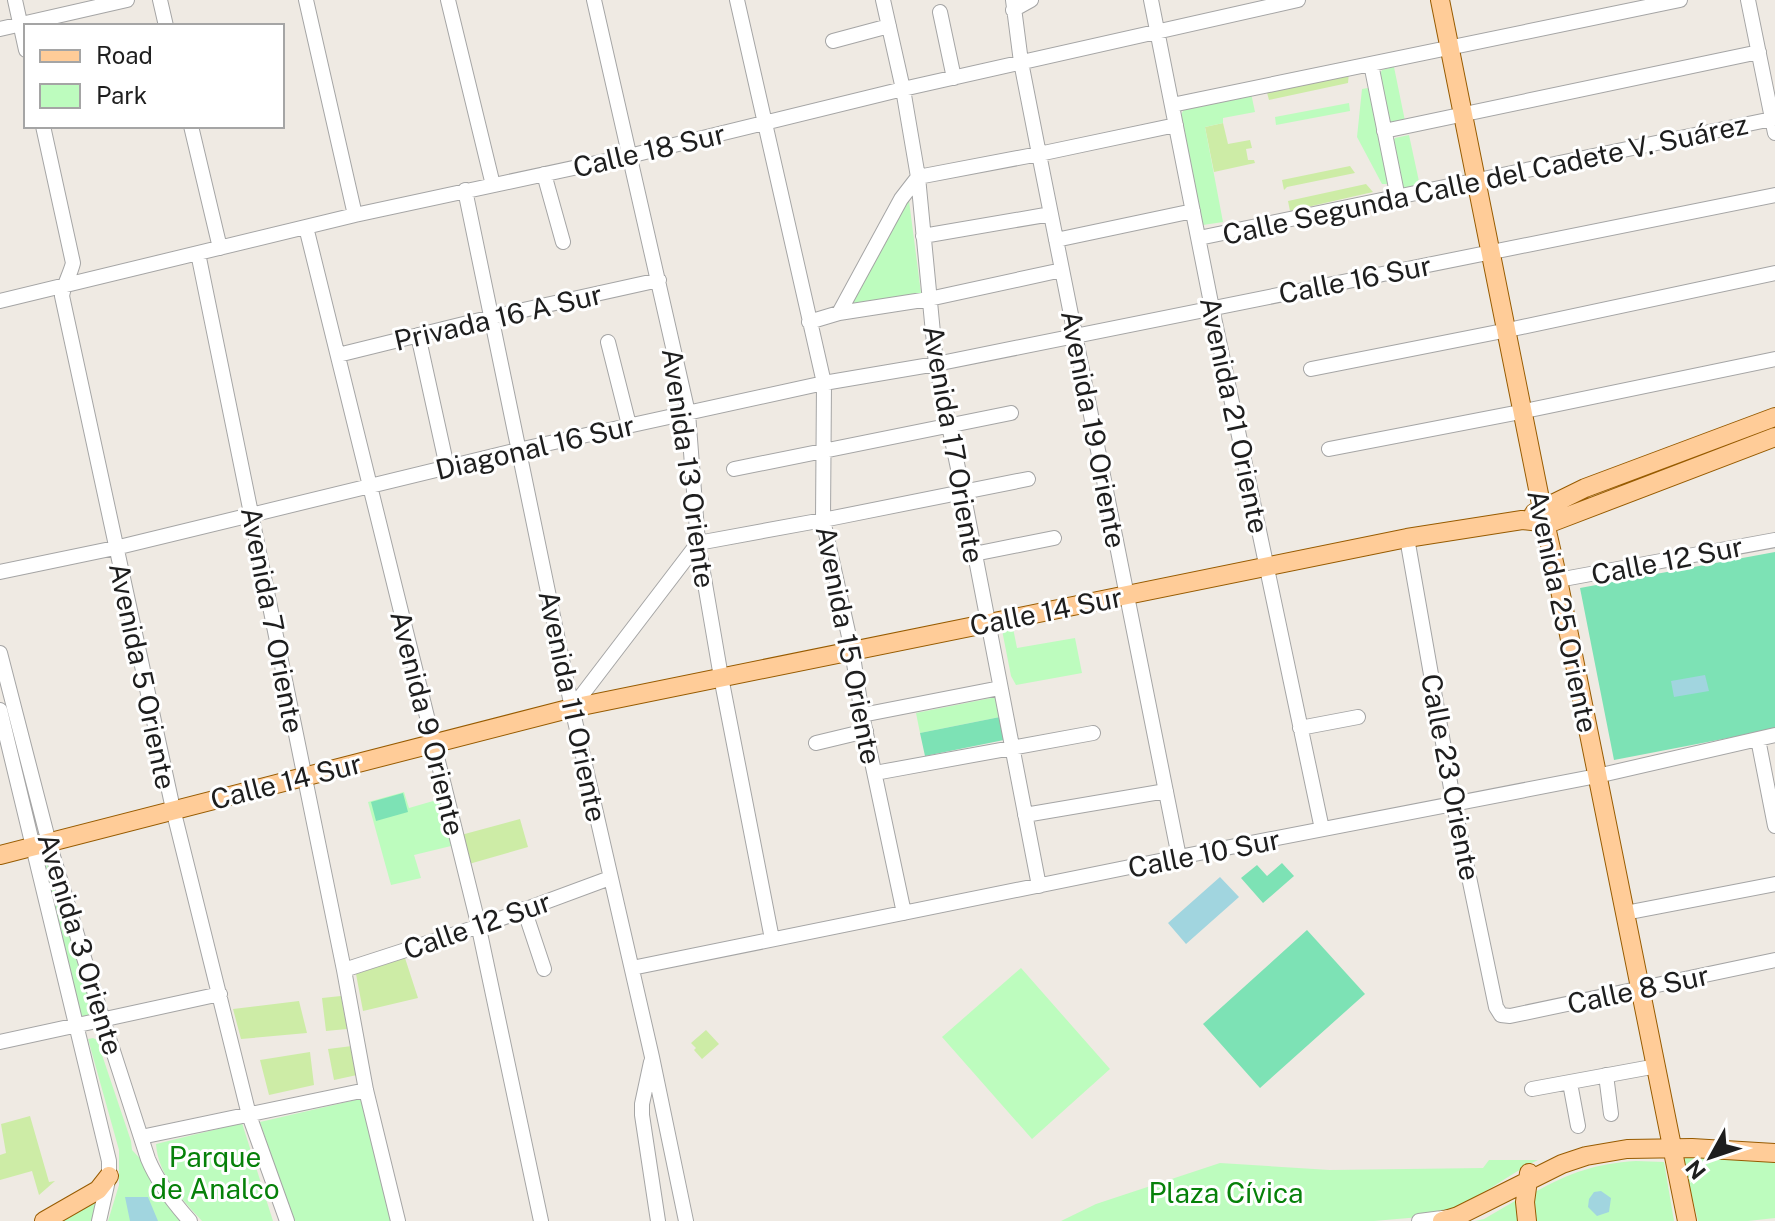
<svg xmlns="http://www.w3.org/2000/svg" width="1775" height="1221" font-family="'Public Sans',sans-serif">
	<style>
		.grass { fill: #cdeca6 }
		.park { fill: #bdfcbe }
		.pitch { fill: #7de2b5 }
		.water { fill: #a1d5df }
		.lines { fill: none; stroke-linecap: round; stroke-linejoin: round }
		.minor-casing { stroke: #a5a5a5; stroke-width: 16 }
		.major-casing { stroke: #975b00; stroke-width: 20 }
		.minor { stroke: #fff; stroke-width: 14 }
		.major { stroke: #ffcc98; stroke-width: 18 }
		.labels { text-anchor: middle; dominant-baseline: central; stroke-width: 6; stroke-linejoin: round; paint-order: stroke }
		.street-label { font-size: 28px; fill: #1e1e1e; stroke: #fff }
		.park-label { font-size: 28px; fill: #068109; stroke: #fff }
	</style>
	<rect width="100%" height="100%" fill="#efeae3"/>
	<path class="grass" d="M1349,72L1348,83L1269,100L1266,89Z
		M1223,123L1228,144L1250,140L1252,148L1246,149L1248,160H1254L1255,163L1214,172L1205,127Z
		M1350,166L1355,173L1287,187L1284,190L1282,180Z
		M1366,184L1373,192L1290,211L1288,201Z
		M520,819L528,847L469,864L461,835Z
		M405,958L418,998L363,1011L356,974Z
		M341,996L347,1029L326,1031L322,998Z
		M299,1001L307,1033L241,1039L233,1009Z
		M706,1030L719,1044L702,1059L694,1050L696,1048L691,1043Z
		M352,1046L357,1075L334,1080L328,1049Z
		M310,1052L314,1085L269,1095L260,1060Z
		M30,1116L49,1182L55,1181L39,1195L32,1171L0,1180V1155L6,1153L1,1124Z"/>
	<path class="park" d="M1394,67L1405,121L1394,124L1387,120L1377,80L1382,70Z
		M1368,88L1390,184H1382L1357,137L1362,89Z
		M1251,93L1255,112L1223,118V123L1205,127L1223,222L1203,225L1181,115L1184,109Z
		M1349,103L1350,111L1276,125L1275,117Z
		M1409,135L1420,186L1400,190L1390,145L1395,138Z
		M908,193L921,293L847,310Z
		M1013,628L1017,648L1075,638L1082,673L1016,685L1011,676L1002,630Z
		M996,697L1000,717L920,733L916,713Z
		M404,792L409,808L440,799L451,846L414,855L421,878L391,885L368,802Z
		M43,853H47L95,1015L83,1017L79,1014Z
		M1021,968L1110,1069L1032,1139L942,1037Z
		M93,1038L97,1040L131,1141L132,1150L147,1166L184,1221H108L119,1185V1150L88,1039Z
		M364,1098L394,1221H293L260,1122Z
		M242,1123L273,1221H202C182,1199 158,1175 156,1144Z
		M1682,1157L1775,1162V1218L1748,1221H1698Z
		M1489,1160H1538C1506,1175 1477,1201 1443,1212C1422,1218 1396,1219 1374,1221H1061L1096,1204L1220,1163L1330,1170L1483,1168Z
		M1636,1161L1664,1162L1674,1221H1531L1535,1192C1571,1172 1595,1164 1636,1161Z
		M1520,1198L1522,1221H1475L1484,1219Z
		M99,1199L96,1221H57Z"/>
	<path class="pitch" d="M1775,552V729L1614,760L1580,588Z
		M1000,717L1004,740L925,756L920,733Z
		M403,793L408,812L376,821L371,802Z
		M1282,863L1294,876L1263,903L1241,878L1257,865L1267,876Z
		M1307,930L1365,994L1260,1088L1203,1024Z"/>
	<path class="water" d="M1705,675L1709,691L1674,697L1671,681Z
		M1220,877L1239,897L1186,944L1168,923Z
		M1601,1191L1611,1198L1609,1212L1597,1216L1588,1207L1589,1199L1594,1192Z
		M125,1197H148L158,1221H130Z"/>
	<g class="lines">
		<defs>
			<path id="minor" d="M15,0L26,50
				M160,0L166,26
				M306,0L355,215
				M448,0L493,185
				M594,0L688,413L698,543L721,677L772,939
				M737,0L824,383L823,520L852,650L862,715L904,913
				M883,0L903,89L918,177L936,364L963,492L1039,886
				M1013,0L1021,62L1039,154L1179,857
				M1151,0L1212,308L1322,829
				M1748,0L1775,133
				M1013,10L1031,0
				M940,12L954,78
				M0,29L127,0
				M833,41L889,26
				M1371,64L1398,198
				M1172,105L1680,0
				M43,126L73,263C70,275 64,284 62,296L173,809L249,1115L287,1221
				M191,126L220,248
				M1384,131L1759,52
				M544,174L563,242
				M465,190L572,708L652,1057L686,1221
				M306,227L477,919L541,1221
				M923,236L1051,214
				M1199,238L1772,119
				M1056,240L1193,211
				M198,253L344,970L366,1090L398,1221
				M0,301L355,215L629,156L903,89L1298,0
				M839,313L901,199L918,177L1039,154L1176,125
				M809,322L839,313L929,299L1062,270
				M418,335L447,467
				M608,342L629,425
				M338,355L492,317L659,280
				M1311,369L1508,330L1775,273
				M1329,449L1525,411L1775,359
				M734,469L1011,413
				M1407,538L1454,805L1496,1007L1501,1015L1510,1016L1775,960
				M974,554L1054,538
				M0,572L115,548L518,450L824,383L936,364L1775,195
				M1558,580L1775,540
				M0,653L49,843L103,1020L148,1159C158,1183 173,1202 190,1221
				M572,708L698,543L823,520L1028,479
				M0,710L109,1161V1176L99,1221
				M862,715L1000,688
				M1300,728L1358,717
				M1758,739L1775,826
				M816,743L866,731
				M875,773L1093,733
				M1025,815L1166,791
				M524,909L544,969
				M1625,913L1775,884
				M632,968L1179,857L1597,776L1775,735
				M344,970L486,924L610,878
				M0,1042L220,994
				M651,1062L642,1104V1115L658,1221
				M1606,1075L1611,1114
				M1570,1083L1578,1126
				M1532,1089L1657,1066
				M141,1137L366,1090
				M1419,1221L1450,1217"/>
			<path id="major" d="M1440,0L1542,509L1558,580L1687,1221
				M1534,513L1585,488L1775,417
				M0,855L572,708L1407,538L1522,520L1550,523L1775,437
				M44,1221L98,1190L109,1176
				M1442,1221L1458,1216L1562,1164L1586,1156L1627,1149L1692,1148L1775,1153
				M1527,1221L1525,1202L1529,1173"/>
		</defs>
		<use href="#minor" class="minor-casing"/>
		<use href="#major" class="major-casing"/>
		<use href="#minor" class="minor"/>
		<use href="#major" class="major"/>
	</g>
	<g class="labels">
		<g class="street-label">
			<text transform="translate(649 150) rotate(-13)">Calle 18 Sur</text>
			<text transform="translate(1485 179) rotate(-12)">Calle Segunda Calle del Cadete V. Suárez</text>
			<text transform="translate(1355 279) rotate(-11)">Calle 16 Sur</text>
			<text transform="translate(498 317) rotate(-13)">Privada 16 A Sur</text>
			<text transform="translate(1235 415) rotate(78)">Avenida 21 Oriente</text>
			<text transform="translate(1094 429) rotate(79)">Avenida 19 Oriente</text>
			<text transform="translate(954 444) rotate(80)">Avenida 17 Oriente</text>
			<text transform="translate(535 447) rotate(-13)">Diagonal 16 Sur</text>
			<text transform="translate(689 468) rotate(82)">Avenida 13 Oriente</text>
			<text transform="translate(1667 560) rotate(-11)">Calle 12 Sur</text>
			<text transform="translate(1046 611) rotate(-11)">Calle 14 Sur</text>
			<text transform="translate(1563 611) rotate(78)">Avenida 25 Oriente</text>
			<text transform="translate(273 620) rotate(79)">Avenida 7 Oriente</text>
			<text transform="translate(849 645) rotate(79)">Avenida 15 Oriente</text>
			<text transform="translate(143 676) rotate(78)">Avenida 5 Oriente</text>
			<text transform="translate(573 706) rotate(78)">Avenida 11 Oriente</text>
			<text transform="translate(428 723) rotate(76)">Avenida 9 Oriente</text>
			<text transform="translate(1451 777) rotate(79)">Calle 23 Oriente</text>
			<text transform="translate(286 781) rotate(-14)">Calle 14 Sur</text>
			<text transform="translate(1204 853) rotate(-11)">Calle 10 Sur</text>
			<text transform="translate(477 925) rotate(-19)">Calle 12 Sur</text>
			<text transform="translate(81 944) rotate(73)">Avenida 3 Oriente</text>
			<text transform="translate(1638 989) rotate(-12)">Calle 8 Sur</text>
		</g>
		<g class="park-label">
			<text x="215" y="1156">Parque<tspan x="215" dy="32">de Analco</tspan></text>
			<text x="1226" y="1192">Plaza Cívica</text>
		</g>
	</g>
	<rect x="24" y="24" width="260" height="104" fill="#ffffff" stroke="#a5a5a5" stroke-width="2"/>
	<rect x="40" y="50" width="40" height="12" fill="#ffcc98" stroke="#a5a5a5" stroke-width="2"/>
	<text x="96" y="64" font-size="24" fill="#1e1e1e">Road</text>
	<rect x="40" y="84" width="40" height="24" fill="#bdfcbe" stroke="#a5a5a5" stroke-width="2"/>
	<text x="96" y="104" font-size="24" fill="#1e1e1e">Park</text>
	<g transform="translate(1711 1157) rotate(230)" stroke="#ffffff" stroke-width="6" paint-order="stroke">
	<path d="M0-6L14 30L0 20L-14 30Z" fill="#1e1e1e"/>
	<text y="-12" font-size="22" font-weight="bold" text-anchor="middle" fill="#1e1e1e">N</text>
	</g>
</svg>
